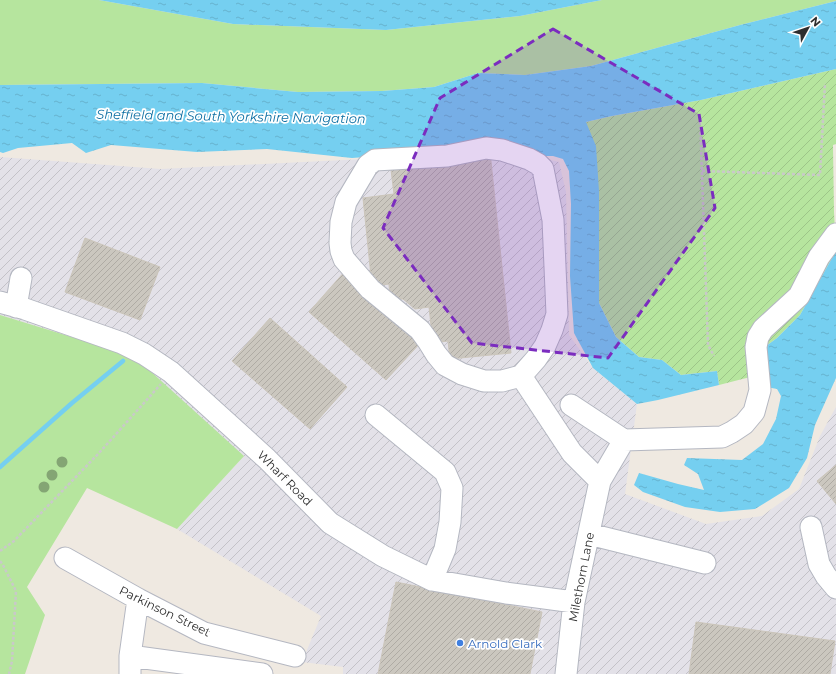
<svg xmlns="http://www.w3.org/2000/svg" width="836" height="674" font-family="Montserrat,sans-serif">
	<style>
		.industrial { fill: url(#industrial-furrows) }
		.grass { fill: #b6e59e }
		.garden { fill: url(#garden-furrows) }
		.water { fill: url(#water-ripples) }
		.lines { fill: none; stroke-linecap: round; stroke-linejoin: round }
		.stream { stroke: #75cff0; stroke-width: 4.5 }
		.building { fill: url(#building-hatch); stroke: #cbc5ba }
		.minor-casing { stroke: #b4b7c1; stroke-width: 23 }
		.path { stroke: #c9c9c9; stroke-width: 2.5; stroke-dasharray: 3 2; stroke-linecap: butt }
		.minor { stroke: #fff; stroke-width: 21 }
		.tree { fill: #84a574 }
		.marked { fill: #7b2cbf; fill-opacity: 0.2; stroke: #7b2cbf; stroke-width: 3; stroke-dasharray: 8 5; stroke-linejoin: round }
		.shop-dot { fill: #3f7fe0; stroke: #fff; stroke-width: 1.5 }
		.labels { text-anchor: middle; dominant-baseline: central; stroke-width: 3.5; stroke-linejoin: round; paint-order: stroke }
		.street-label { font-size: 12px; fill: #2e2e2e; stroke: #fff }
		.shop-label { font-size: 12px; fill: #366cbe; stroke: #fff; text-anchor: start }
		.water-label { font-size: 13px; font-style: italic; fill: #0d6fa3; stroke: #fff }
	</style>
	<defs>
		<pattern id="industrial-furrows" width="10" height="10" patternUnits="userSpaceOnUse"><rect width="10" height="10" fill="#e3e1e8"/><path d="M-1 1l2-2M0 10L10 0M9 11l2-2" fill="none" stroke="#c3c1c7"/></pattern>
		<pattern id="garden-furrows" width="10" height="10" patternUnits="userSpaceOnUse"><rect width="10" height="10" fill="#b6e59e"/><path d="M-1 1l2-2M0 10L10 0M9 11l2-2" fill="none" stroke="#9dc588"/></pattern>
		<pattern id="water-ripples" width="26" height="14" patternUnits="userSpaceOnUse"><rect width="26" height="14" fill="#75cff0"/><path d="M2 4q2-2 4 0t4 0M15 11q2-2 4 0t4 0" fill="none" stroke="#66b2ce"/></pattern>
		<pattern id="building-hatch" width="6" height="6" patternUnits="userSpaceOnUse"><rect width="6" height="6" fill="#cbc7bf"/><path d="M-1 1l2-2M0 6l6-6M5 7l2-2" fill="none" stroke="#afaba4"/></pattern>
	</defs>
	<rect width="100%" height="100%" fill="#efe9e1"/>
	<path class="industrial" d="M483,143L559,162L566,192L569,335L593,368L637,404L625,494L706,524L762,516L799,489L820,436L836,407V674H343V667L302,662L321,616L177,529L244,456L88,342L0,315V157L161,169L445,155Z"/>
	<path class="grass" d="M0,0H99L233,24L386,30L520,16L602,0H836V1L740,25L591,66L525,75L478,73L434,87L382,91L298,92L202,83L0,85Z
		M0,315L88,342L137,359L244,456L177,529L87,488L27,587L45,615L25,674H0Z"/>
	<path class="garden" d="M836,69V144L833,145L834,212L836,251L800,315L777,338L762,349V374L719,385L717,371L681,375L662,360L639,357L616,337L599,303L586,122L612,116L701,100Z"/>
	<path class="water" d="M99,0H602L520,16L386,30L233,24Z
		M836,1V69L701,100L612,116L586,122L596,146L599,191V303L616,337L639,357L662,360L681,375L717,371L719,385L658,400L637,404L593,368L574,333L570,276L571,204L569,171L563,159L553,156H542L447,151L352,158L267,149L197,152L111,145L86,153L72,143L18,148L3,153L0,152V85L202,83L298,92L382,91L434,87L478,73L525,75L591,66L740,25Z
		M836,251V378L815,425L807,458L789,488L755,509L720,512L685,507L643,492L634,485L639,473L678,484L704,490L698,474L684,465L687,458L742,460L763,444L776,419L781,396L777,389L767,387L762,349L777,338L800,315Z"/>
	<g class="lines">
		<path class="stream" d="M0,467L72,403L123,361"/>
	</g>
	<path class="building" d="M490,152L511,353L450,359L448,341L433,343L429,307L415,309L403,299L390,300L389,284L372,286L363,198L394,194L390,162Z
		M85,238L160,267L140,320L65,292Z
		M346,270L424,339L386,380L309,312Z
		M270,318L347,387L310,429L232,361Z
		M836,465V504L817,481Z
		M396,582L542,612L530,674H378Z
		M696,622L835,641L830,674H689Z"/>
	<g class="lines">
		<defs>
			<path id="minor" d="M0,302L25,309L122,343L144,354L171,372L267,459L330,523L383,556L432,580L506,593L574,602
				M16,307L21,278
				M521,376L502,381H484L462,374L445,365L436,354L428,341L420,330L370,289L344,259L341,251L340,243L341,222L346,202L368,165L375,160L447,156L486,148L502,150L529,159L538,164L543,169L553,220L557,314L552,330L545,346L536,359L521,376L572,453L600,481
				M571,405L624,440
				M376,415L445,472L452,488L450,522L445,549L432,580
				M811,527L819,564L826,576L836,588
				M589,534L705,563
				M65,558L138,599L204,633L295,656
				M130,656L262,674
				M130,674V656L138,599
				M566,674L574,602L600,481L624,440L722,437L732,432L744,424L754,412L760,390L756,347L758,337L763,329L799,296L819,257L836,234"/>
		</defs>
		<use href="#minor" class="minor-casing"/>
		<path class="path" d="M700,117L708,345L714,356
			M702,171L820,175L825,83
			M0,551L14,541L99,453L161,384
			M0,561L3,565L16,591L12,661L9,674"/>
		<use href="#minor" class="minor"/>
	</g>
	<g class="tree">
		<circle cx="62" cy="462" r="5.5"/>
		<circle cx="52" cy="475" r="5.5"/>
		<circle cx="44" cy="487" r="5.5"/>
	</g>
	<path class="marked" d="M553,29L699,114L715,208L608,358L472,343L383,228L440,98Z"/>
	<circle class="shop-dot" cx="460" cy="643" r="4"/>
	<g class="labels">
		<g class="street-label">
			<text transform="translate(285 478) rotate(45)">Wharf Road</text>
			<text transform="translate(581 577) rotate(-79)">Milethorn Lane</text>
			<text transform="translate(165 611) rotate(26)">Parkinson Street</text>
		</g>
		<g class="shop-label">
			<text x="468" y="643">Arnold Clark</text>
		</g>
		<g class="water-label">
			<text transform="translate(231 116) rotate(1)">Sheffield and South Yorkshire Navigation</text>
		</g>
	</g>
	<g transform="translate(808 28) rotate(50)" stroke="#ffffff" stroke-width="3" paint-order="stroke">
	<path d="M0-3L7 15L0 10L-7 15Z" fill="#2e2e2e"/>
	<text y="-6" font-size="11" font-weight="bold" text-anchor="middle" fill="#2e2e2e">N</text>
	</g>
</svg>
